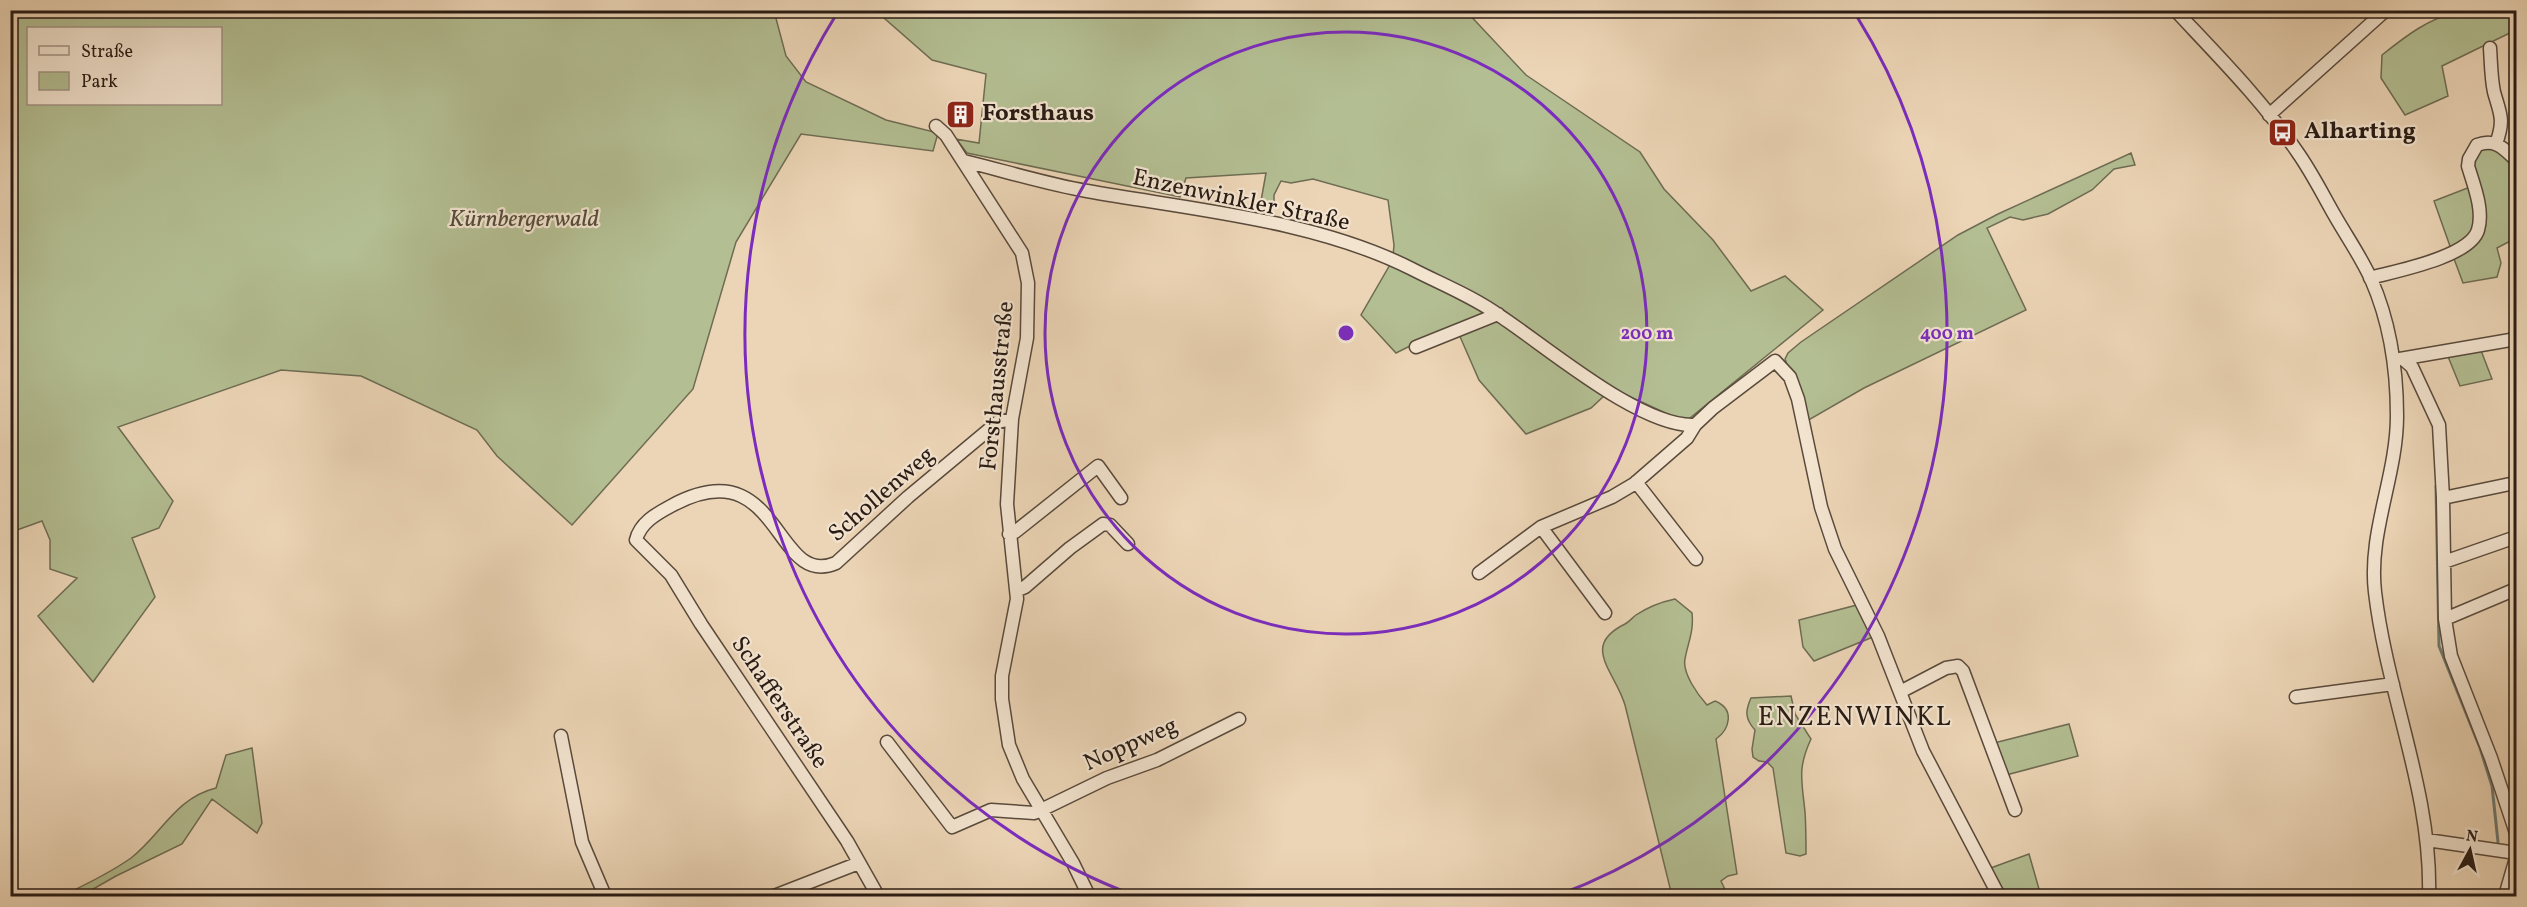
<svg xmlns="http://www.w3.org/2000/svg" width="2527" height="907" font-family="Vollkorn,serif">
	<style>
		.green { fill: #b3be92; stroke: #6e6c53; stroke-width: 1.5; fill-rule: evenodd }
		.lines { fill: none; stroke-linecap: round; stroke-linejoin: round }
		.stream { stroke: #6c7972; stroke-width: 3 }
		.minor-casing { stroke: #594a3c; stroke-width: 15 }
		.minor { stroke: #f3e4d0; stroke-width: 12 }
		.ring { fill: none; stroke: #7b2cbf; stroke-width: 3 }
		.labels { text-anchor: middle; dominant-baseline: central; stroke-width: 4.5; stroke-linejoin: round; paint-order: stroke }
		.poi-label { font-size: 24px; font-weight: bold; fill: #281b14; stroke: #f3e4d0; text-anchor: start }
		.street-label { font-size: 24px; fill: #281b14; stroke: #f3e4d0 }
		.park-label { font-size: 24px; font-style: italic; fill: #524c3a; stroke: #f3e4d0 }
		.quarter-label { font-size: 27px; letter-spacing: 1.5px; fill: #281b14; stroke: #f3e4d0 }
		.centre { fill: #7b2cbf; stroke: #f3e4d0; stroke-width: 3 }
		.ring-label { font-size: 18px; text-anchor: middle; font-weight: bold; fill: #7b2cbf; stroke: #f3e4d0; stroke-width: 4.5; stroke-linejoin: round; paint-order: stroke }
	</style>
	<rect width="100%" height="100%" fill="#ecd5b6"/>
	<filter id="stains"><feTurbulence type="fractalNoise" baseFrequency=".00333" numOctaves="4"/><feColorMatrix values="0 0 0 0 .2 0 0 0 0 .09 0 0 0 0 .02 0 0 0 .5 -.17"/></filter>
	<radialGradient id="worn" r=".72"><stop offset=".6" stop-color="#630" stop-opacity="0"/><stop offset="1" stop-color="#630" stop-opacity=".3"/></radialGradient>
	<path class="green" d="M11,11H774L786,56L806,82L886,120L938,133L933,151L801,134L736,242L693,389L572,525L497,456L477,430L361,376L281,370L118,427L173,501L159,528L132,538L155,597L93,682L38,616L77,578L50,569V540L42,521L17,530C8,510 10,495 17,474H10ZM28,28H220V104H28Z
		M876,11H1466L1526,75L1640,152L1664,189L1713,240L1751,291L1785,276L1823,310L1685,422L1609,387L1502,309L1393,256L1394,245L1388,200L1313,179L1291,183L1281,181L1274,195V203L1261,201L1266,173L1186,178L1180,197L967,153L956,139L979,143L986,74L932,60Z
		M2459,11H2516V30L2442,66L2448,96L2405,115L2381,78L2382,55C2407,35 2428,19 2459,11Z
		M2493,147L2516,165V238L2497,248L2501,263L2497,277L2463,283L2453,256L2479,237L2472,162L2479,149Z
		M2131,153L2135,165L2114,169L2092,190L2048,214L2023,220L2010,217L1987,228L2026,310L1864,388L1807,421L1785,359L1788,353L1801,342L1958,235L1998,214Z
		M2470,187L2474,214L2472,233L2451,249L2434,201Z
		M1391,263L1489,313L1424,339L1396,353L1361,315Z
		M1498,317L1606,394L1591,408L1526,434L1479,380L1458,332Z
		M2480,348L2492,379L2460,386L2447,354Z
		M1675,599L1692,613C1694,632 1688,642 1685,659C1682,673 1698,695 1707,705L1715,701C1735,709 1730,729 1716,739L1737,874L1728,876L1721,881L1728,896H1672L1625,705C1615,671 1580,646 1625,624C1629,622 1632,618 1636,615C1648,607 1661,602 1675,599Z
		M1857,605L1873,637L1814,661L1803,647L1799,620Z
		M1791,696L1795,714L1811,739C1797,769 1802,781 1805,812C1806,826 1806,840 1806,854L1800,856L1786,853L1773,768L1767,762L1759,761L1753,757L1752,749L1755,730C1745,719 1745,711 1751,698Z
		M2069,724L2078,756L2006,775L1994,743Z
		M252,748L262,823L257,833L212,799L182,844L116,876L81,896H62C85,885 110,873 131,858C161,835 175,798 216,788L226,755Z
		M2029,854L2041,896H2003L1988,869Z"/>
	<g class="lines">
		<path class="stream" d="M2436,486L2439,646L2480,748L2492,786L2498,842"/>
		<defs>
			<path id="minor" d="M2175,10C2218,56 2263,101 2298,153C2312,173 2323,195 2335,216C2347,237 2361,257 2371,279C2390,322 2397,369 2397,416C2397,476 2368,532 2375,592C2387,695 2432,792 2429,896
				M2490,48C2491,62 2491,78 2494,92C2500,114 2505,119 2496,144
				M2269,115L2386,10
				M936,126L946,135L1022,253L1028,283L1027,338L1012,419L1007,504L1017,599L1002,676V699L1009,745L1023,779L1073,863L1089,896
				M964,161C1005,171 1046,184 1087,191C1194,210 1315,220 1412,269C1441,284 1474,297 1500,316C1546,346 1641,428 1695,425
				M2370,278C2396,271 2470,257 2478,230C2484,210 2474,186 2468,166L2469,159L2477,145C2496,138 2504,149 2516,160
				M1416,347L1498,314
				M2400,359L2516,339
				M2403,359L2412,367L2439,425L2443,498L2445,619L2451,656L2491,758L2516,833
				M1636,482L1696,559
				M2443,498L2510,484
				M1009,534L1015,532L1098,466L1121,498
				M2444,562L2516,537
				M1479,573L1541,527
				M1018,590L1025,587L1070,548L1103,524L1110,525L1128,544
				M1605,613L1541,527L1612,497L1634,484L1687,438L1695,425L1713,408L1775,361L1790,377L1798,399L1821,507L1835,549L1878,636L1923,751L1999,896
				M2445,619L2516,589
				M1900,692L1946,668L1958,666L1963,671L2015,810
				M2296,697L2393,684
				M561,736L582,842L605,896
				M887,742L952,827L991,810L1034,813L1041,810L1107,778L1157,760L1239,719
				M2427,840L2516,853
				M774,896L859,863
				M878,896L847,841L701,624L671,575L636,540C640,523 656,514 671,506C781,446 773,590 836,563L908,497L998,422L1012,419
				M2505,896L2516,858"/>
		</defs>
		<use href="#minor" class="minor-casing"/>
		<use href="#minor" class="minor"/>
	</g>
	<g class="ring">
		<circle cx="1346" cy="333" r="301"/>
		<path d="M1136 896A601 601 0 0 1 836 15M1856 15A601 601 0 0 1 1556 896"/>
	</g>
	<defs>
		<symbol id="building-square" viewBox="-11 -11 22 22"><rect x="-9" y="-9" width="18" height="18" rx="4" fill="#8f2418" stroke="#f3e4d0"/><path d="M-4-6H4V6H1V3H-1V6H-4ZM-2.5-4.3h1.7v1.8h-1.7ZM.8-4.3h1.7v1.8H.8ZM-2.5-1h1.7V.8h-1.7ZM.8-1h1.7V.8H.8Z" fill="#fff"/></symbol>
		<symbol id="bus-square" viewBox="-11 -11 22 22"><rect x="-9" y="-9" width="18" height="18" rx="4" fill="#8f2418" stroke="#f3e4d0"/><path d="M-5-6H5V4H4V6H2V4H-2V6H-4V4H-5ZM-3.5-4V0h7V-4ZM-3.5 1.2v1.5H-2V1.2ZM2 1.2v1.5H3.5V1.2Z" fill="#fff"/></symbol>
	</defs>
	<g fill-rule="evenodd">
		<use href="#building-square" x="944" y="98" width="33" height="33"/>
		<use href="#bus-square" x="2266" y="116" width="33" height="33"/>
	</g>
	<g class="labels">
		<g class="poi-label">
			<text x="982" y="114">Forsthaus</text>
			<text x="2304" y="132">Alharting</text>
		</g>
		<g class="street-label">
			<text transform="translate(1241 201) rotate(12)">Enzenwinkler Straße</text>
			<text transform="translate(998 386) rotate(-84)">Forsthausstraße</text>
			<text transform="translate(882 495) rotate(-41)">Schollenweg</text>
			<text transform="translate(779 703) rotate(56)">Schafferstraße</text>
			<text transform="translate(1131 745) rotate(-24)">Noppweg</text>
		</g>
		<g class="park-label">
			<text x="524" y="220">Kürnbergerwald</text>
		</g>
		<g class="quarter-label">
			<text x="1855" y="718">ENZENWINKL</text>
		</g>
	</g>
	<circle cx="1346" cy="333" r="9" class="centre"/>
	<g class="ring-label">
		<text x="1647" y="339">200 m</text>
		<text x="1947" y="339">400 m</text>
	</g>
	<rect width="2527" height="907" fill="none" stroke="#ecd5b6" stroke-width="36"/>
	<rect x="12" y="12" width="2503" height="883" fill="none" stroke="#281b14" stroke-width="3"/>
	<rect x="18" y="18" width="2491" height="871" fill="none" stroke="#281b14" stroke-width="1.5"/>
	<rect x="27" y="27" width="195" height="78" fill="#f3e4d0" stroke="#a29485" stroke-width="1.5"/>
	<rect x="39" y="46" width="30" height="9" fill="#f3e4d0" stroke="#a29485" stroke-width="1.5"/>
	<text x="81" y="57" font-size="18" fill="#281b14">Straße</text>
	<rect x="39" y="72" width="30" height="18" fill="#b3be92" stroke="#a29485" stroke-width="1.5"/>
	<text x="81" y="87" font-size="18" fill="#281b14">Park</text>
	<g transform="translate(2470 850) rotate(8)" stroke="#f3e4d0" stroke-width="4.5" paint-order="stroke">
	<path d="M0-4.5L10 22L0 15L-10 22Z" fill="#281b14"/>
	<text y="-9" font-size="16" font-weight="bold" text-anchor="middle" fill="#281b14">N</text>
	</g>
	<rect width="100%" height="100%" filter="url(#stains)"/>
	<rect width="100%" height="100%" fill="url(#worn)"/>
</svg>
